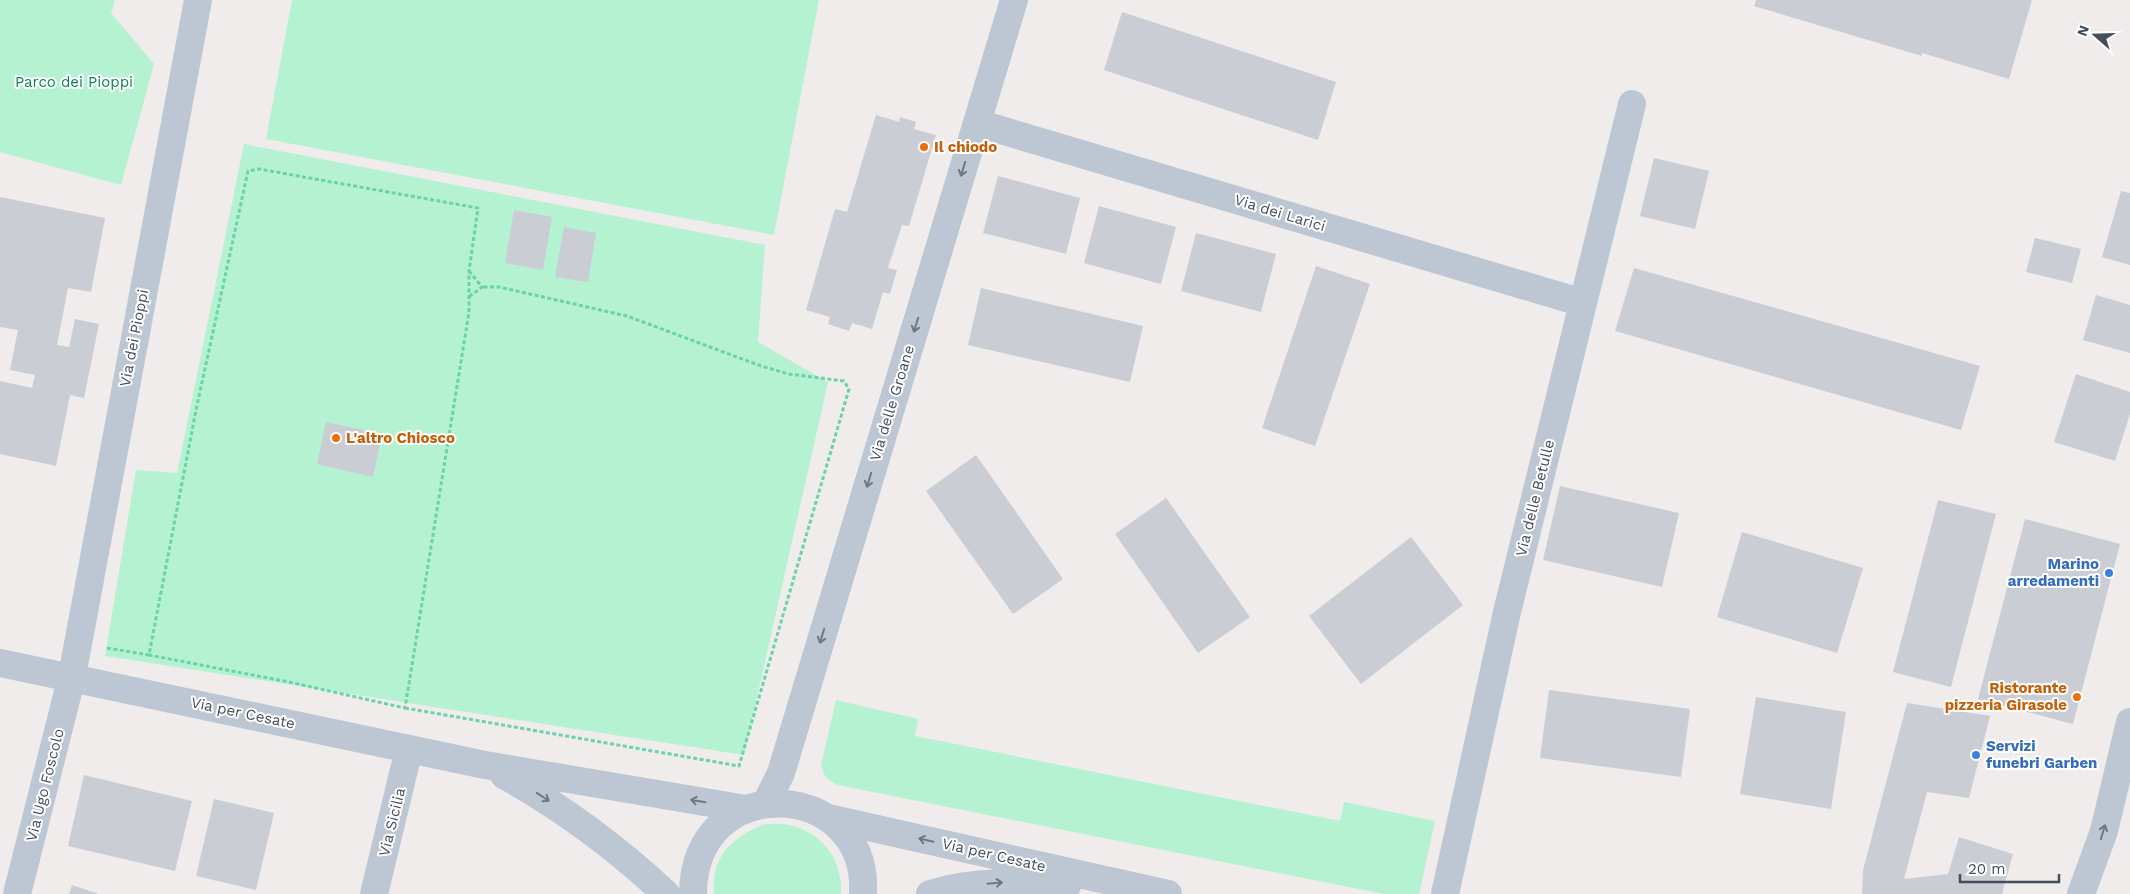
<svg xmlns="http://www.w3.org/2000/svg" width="2130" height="894" font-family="'Work Sans',sans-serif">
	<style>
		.green { fill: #b4f2d2 }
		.building { fill: #cacdd4 }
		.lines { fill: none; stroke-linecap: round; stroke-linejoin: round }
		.path { stroke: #69d3a9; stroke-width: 3; stroke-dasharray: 4 2.5; stroke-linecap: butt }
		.minor { stroke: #bdc7d3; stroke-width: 28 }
		.oneway { stroke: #6e7885 }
		.food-dot { fill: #e8710a; stroke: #fff; stroke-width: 2 }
		.shop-dot { fill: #3f7fe0; stroke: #fff; stroke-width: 2 }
		.labels { text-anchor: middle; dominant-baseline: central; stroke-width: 4; stroke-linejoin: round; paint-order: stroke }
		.park-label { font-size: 15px; fill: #0e8252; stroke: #fff }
		.food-label { font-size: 15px; font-weight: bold; fill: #c56008; stroke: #fff; text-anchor: start }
		.street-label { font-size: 15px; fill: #434d5b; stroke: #fff }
		.shop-label { font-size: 15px; font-weight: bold; fill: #366cbe; stroke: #fff; text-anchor: end }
	</style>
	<rect width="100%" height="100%" fill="#efeceb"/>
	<path class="green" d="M0,0H115L111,13L154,64L121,185L0,152Z
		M292,0H819L774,235L266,139Z
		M244,144L765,245L758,342L828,382L744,755L105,656L136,470L177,473Z
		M836,700L918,719L915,736L1340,821L1344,802L1435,821L1419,894H1384L838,785L826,778L821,766Z
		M765,824C773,824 781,823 789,825C822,832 843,860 841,894H714C710,857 733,836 765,824Z"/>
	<path class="building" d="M1756,0H2032L2009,79L1922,53V56L1754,6Z
		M1122,12L1336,82L1318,140L1104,70Z
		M876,115L899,122L900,117L916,122L914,129L936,135L909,226L902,225L888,268L897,270L890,294L883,292L872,329L852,323L849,331L828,324L830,317L806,310L835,209L847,212Z
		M1654,158L1709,171L1695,229L1640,216Z
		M998,176L1080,198L1066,254L983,233Z
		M2121,191L2130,193V265L2102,257Z
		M0,197L105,218L91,292L68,288L57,345L69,347L75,319L99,324L84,398L70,395L56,466L0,454V381L32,388L35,375L10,370L18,330L0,327Z
		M1099,206L1176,227L1161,284L1084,263Z
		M514,210L552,217L543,270L505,263Z
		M564,227L596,233L588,282L555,277Z
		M1196,233L1276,254L1261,312L1181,291Z
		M2035,238L2081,249L2072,283L2026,272Z
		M1316,266L1370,284L1315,446L1262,428Z
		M1634,268L1980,366L1961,430L1615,331Z
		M981,288L1143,326L1130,382L968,345Z
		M2096,295L2130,305V353L2083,340Z
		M2076,374L2130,392V414L2115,461L2054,442Z
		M326,422L382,434L373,477L317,464Z
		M976,455L1063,579L1013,614L926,491Z
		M1560,486L1679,513L1662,587L1543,560Z
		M1166,498L1250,617L1198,653L1115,534Z
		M1938,500L1996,514L1951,687L1893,672Z
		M2025,519L2120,544L2073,724L1978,699Z
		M1742,532L1863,568L1837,653L1717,617Z
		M1411,537L1463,605L1361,684L1309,616Z
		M1549,690L1690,709L1681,777L1540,758Z
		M1756,697L1846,712L1831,809L1740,794Z
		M1907,703L1990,716L1969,798L1927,792L1904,879L1948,874L1959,837L2013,854L2002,894H1862L1863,870Z
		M84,775L192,801L175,871L68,846Z
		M214,799L274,813L256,890L196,876Z
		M72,885L99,894H69Z"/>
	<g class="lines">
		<path class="path" d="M469,271L482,287L470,296
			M107,648L149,655L196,410L248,171L259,169L478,208L469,271V312L405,708L289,682L149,655
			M405,708L739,766L849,389L844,381L789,374L761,366L627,316L499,287H482"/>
		<path class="minor" d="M977,123L1583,303
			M0,663L485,765L746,809
			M504,775C563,808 617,848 666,894
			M766,803L781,773L1014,0
			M828,818L1168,894
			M17,894L72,676L198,0
			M374,894L409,749
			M693,894C694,768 870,779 863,894
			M930,894C975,880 1021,882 1067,886
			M1445,894L1507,612L1632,104
			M2081,894L2104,831L2130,722"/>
	</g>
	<defs><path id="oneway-shaft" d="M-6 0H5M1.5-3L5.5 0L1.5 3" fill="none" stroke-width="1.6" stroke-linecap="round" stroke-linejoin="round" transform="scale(1.25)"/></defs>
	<g class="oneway">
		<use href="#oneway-shaft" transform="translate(963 169) rotate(107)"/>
		<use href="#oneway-shaft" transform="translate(916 325) rotate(107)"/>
		<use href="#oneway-shaft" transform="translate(869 480) rotate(107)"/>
		<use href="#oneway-shaft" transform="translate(822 636) rotate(107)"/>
		<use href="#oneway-shaft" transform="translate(543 797) rotate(34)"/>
		<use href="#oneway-shaft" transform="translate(698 801) rotate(-170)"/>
		<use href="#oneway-shaft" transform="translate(2103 832) rotate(-73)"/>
		<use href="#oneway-shaft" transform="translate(926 840) rotate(-167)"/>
		<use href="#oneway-shaft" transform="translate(995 883) rotate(-5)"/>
	</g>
	<g class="food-dot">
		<circle cx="924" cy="147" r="5"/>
		<circle cx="336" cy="438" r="5"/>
		<circle cx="2077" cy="697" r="5"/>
	</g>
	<g class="shop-dot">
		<circle cx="2109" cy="573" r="5"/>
		<circle cx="1976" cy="755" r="5"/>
	</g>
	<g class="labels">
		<g class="park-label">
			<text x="74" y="82">Parco dei Pioppi</text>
		</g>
		<g class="food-label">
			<text x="934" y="147">Il chiodo</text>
			<text x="346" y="438">L'altro Chiosco</text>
			<text x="2067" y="688" text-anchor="end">Ristorante<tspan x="2067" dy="17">pizzeria Girasole</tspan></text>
		</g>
		<g class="street-label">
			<text transform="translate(1280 213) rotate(17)">Via dei Larici</text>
			<text transform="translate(134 338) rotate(-79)">Via dei Pioppi</text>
			<text transform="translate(892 403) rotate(-73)">Via delle Groane</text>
			<text transform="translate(1535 498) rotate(-76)">Via delle Betulle</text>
			<text transform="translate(243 713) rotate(12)">Via per Cesate</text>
			<text transform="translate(45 785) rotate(-76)">Via Ugo Foscolo</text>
			<text transform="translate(392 822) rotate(-76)">Via Sicilia</text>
			<text transform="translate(994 855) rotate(13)">Via per Cesate</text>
		</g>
		<g class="shop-label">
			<text x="2099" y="564">Marino<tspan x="2099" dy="17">arredamenti</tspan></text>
			<text x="1986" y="746" text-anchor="start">Servizi<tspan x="1986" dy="17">funebri Garben</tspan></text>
		</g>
	</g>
	<g transform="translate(2095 35) rotate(290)" stroke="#ffffff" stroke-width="4" paint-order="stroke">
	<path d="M0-4L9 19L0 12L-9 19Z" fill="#434d5b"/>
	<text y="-8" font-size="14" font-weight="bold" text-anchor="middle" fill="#434d5b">N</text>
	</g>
	<path d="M1960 874v8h99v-8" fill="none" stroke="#434d5b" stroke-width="2.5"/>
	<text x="1968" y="874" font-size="15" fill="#434d5b" stroke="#ffffff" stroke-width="4" paint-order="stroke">20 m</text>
</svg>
